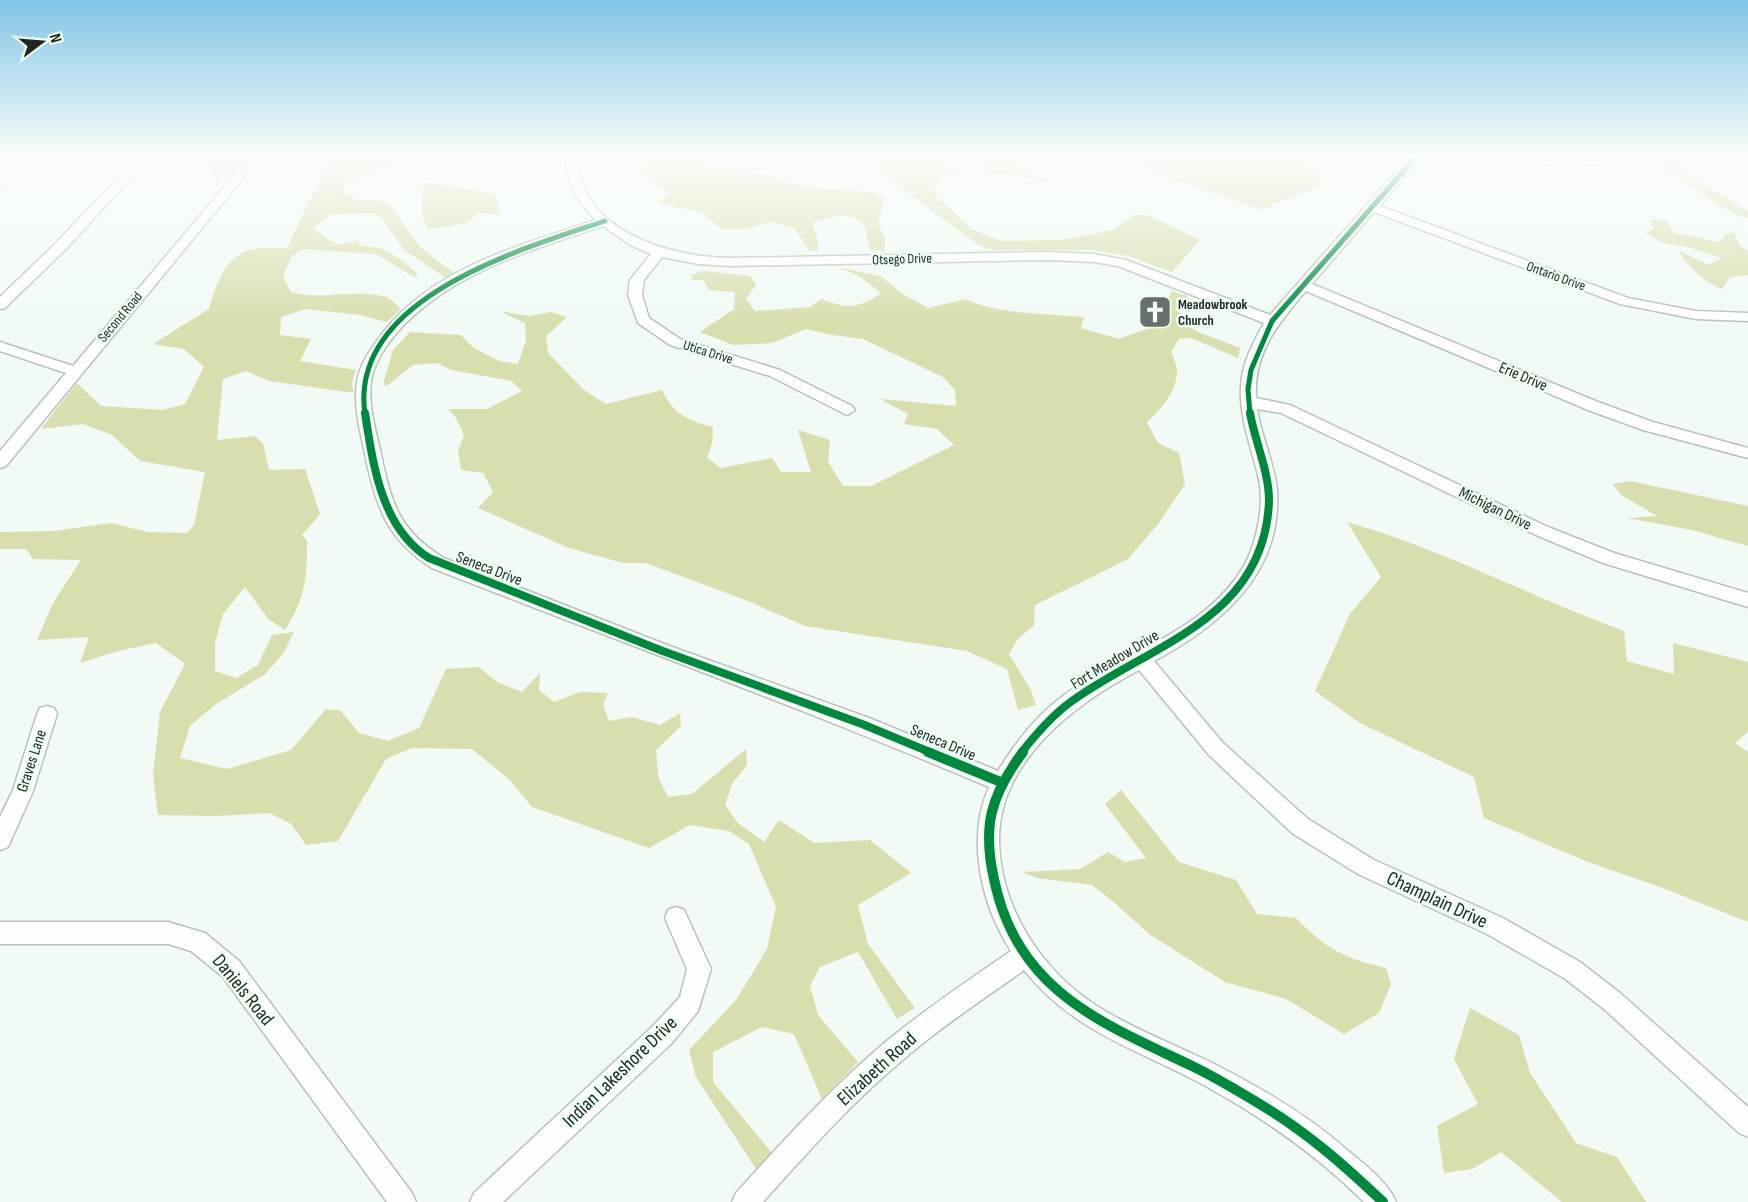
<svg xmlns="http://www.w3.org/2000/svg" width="1748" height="1202" font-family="'Sofia Sans Condensed',sans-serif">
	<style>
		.forest { fill: #d9deaf }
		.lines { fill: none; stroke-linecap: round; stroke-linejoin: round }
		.street-casing { stroke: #b9c1bb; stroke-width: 3 }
		.secondary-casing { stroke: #b9c1bb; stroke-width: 3 }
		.street { fill: #fdfefd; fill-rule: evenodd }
		.secondary { fill: #f2f5f1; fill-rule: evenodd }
		.cycleway-far2-casing { stroke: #edfef3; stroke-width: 8 }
		.cycleway-far1-casing { stroke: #edfef3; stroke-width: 11 }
		.cycleway-casing { stroke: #edfef3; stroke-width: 14 }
		.cycleway-far2 { stroke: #00873e; stroke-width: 5 }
		.cycleway-far1 { stroke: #00873e; stroke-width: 8 }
		.cycleway { stroke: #00873e; stroke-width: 10 }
		.labels { text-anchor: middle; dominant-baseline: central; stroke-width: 5; stroke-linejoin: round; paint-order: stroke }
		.far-street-label { font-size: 14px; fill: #1e2621; stroke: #edfef3 }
		.far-poi-label { font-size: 14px; font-weight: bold; fill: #1e2621; stroke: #edfef3; text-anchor: start }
		.street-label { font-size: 16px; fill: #1e2621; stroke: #edfef3 }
		.near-street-label { font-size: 20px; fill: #1e2621; stroke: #edfef3 }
	</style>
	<rect width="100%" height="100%" fill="#f1faf4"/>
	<path class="forest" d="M208,157H437L432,164C399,164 376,170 346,182L342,192L358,201L374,200L389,204L420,247L454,273L446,278L404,250L382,218L374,213L331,214L312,229L339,245L358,240L360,246C388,246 397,257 418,274L414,277L376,254L301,249L290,259L283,277L291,292C322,301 356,288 386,297C391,299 397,305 401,309L387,322L360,315L306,309L281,317L280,335L311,339L300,361L356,370L352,383L354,393L269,381L246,371L223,379L217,440L254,436L263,443L269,470L305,469L320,514L302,535L307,541C307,578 306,597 285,630L268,619L245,587L223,614L215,643V671L236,678L258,665L272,635L294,632L283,654L264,675L216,704L190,726L180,758L227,769L291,750L326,709L341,711L359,733L388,741L419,728L446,669L479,667L497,682L522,692L540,673L539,690L554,702L580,692L608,693L603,704L609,721L632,717L660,725L680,713L681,726L656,750L658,777L668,797L692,794L746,749L747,765L732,784L725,805L738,823L764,842L779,820L814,843L870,840L911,873L858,905L868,944L915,1008L897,1019L858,952L820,967L810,986L818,1015L858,1062L822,1099L794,1034L762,1027L713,1052V1082L772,1153L756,1169L696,1077L689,1050L736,1000L767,949L776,907L749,844L729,831L690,825L649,848L532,807L510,780L472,749L412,748L386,759L338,841L306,845L291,824L269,813L214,816L158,815L153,775L160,712L185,664L156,643L118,651L80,663L89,637L37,640L53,603L81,560L33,559L26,549H0V532L54,531L111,523L148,532L187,533L194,525L205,472L140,461L112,435L83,424L41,429L77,383L101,406L162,410L185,404L204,367L184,349L153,344L209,309C216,285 225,254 254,249C264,247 276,248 287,248L326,167L320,161C273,159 259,158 217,182L207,164Z
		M642,157H696C709,170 744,171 762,174C776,176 789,183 802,186C830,191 857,187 885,196L878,224L885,239L884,251L870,250C868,243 867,229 862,223C850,210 826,218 812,223L817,236L818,251H810L794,228L772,222L745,229H722L701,212L657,203L670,195L639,174Z
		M858,157H929L964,165L980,164L988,157H1017L1019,168L1050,181L966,169L940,178L934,194L973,230L1001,241L1060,240L1113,230L1134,215H1148L1200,240L1172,272L1128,256L1091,250H994L980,246L871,165Z
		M1110,157H1304L1321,177L1319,186C1300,196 1280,199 1262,210Z
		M1671,157H1702L1709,161L1682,168L1691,177L1748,211V219L1724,208L1651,162Z
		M423,182L487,192L495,195L501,214L478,213L465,224L427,229L422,212Z
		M1650,219L1667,221L1675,233L1720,242L1725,235L1734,232L1740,246L1748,251V275L1730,277L1722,289C1703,281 1689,268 1678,250L1708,265L1722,258L1688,247L1663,243L1645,233L1654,229Z
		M837,267L880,276L903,294L928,308L966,299C993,314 1051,314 1084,317L1081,328L1119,339L1149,328L1172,291L1188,296L1180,309L1181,321L1198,332L1240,348L1238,358L1191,338L1179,339L1171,352C1173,357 1177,365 1177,370C1178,390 1160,411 1147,422L1158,443L1179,453L1185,484L1158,524L1128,559L1035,605L1034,625L1018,639L1009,654L1031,690L1036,705L1018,710L1007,669L967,651L805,626L748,601L646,563H623L569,548L478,508L493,492L483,473L461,470L458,451L464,435L456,418L448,409H487L522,391L511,381L452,370L437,363L413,365L387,386L383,384L393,350L410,332L461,335L474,348L499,361L518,364L526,340L525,323L499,311L530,316L551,312L567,317L546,336L548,353L584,390L606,404L662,390C674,415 687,420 713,427L712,443L707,458L721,468L772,458L781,472H811L798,430L830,440L828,462L843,486H871L954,445L937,429L904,424L908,414L880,399L956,406L955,390L943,377L863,339L832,335L806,329L772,343L733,345L700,332L734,309L735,292L709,290L703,280H692L691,275L703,271L750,276L756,285L746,299L755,311L810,307L821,299C847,309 858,309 881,293L859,276Z
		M1630,481L1748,506V546L1692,530L1627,518L1657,516L1621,495L1613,484Z
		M1347,522C1442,549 1531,597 1624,631L1627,661L1674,674L1673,643L1748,662V732L1735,743L1748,752V922L1663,888L1588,862L1484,818L1474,777L1360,723L1315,691L1350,614L1381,577Z
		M1121,790L1179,862L1236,880L1257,914L1296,918C1327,950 1344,958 1386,968L1391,984L1379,1013L1344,1034L1286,999L1225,982L1149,934L1115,903L1092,885L1037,878L1022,872L1080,869L1108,852L1125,862L1146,858L1105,804Z
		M1470,1008L1519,1035L1530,1073L1576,1143L1617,1157L1646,1202H1562L1501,1152L1472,1169L1444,1173L1437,1126L1478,1104L1454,1059Z"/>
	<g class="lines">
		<defs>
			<path id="street" d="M13,157H25L4,183L0,184V173Z
				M138,157H150L66,249L5,308L0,309V297L56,243Z
				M566,157H578C578,231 670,257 729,258L1049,252L1094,254L1126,260L1270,315L1409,157H1421L1380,206L1628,298L1696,311L1748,313V321L1696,319L1620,304L1374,212L1312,284L1598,402L1653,422L1748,448V458L1643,430L1588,410L1306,291C1278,323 1253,354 1256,398L1290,405L1548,527L1614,553L1748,593V607L1603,563L1536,535L1281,413L1257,409C1261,435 1274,463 1277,489C1283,573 1221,625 1154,661L1223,743L1308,819L1374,860L1503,918L1580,962L1620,993L1748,1107V1137L1739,1133L1604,1009L1564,978L1487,934L1358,874L1292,833L1209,755L1139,670C1075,704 999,760 999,840C1000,908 1042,972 1100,1008C1137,1031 1179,1046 1218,1066C1263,1089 1309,1116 1347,1150C1364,1164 1388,1182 1396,1202H1364C1316,1154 1262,1117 1202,1084C1135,1048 1075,1033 1024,970C984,999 942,1026 905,1058C853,1101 808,1152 763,1202H732L736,1193C784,1140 833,1086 888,1040C927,1008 969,980 1011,951C981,905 966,838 989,787C805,709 618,641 432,568C388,541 376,507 366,459C361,434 353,407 357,382C359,368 366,356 374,345C423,270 517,246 596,220C578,203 566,183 566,157ZM603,226L630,245L651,254L630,280L628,295L638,323L670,345L770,376L847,415L855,410L852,406L780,370L680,339L649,318L642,295L644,280L662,257L698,264L729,266L1049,260L1094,262L1118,266L1264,323C1253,343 1242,363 1241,386C1239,417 1251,446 1258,475C1265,502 1258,539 1245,564C1206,633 1123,651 1063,696C1036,716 1015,743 998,771L869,718L667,645L444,558C399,531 391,503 381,454C376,431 368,406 371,382C374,362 388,342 402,327C456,271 531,250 603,226Z
				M241,170L247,174L245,176L6,466L0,468V451L66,373L0,351V342L73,366L237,172Z
				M47,706L54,708L57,714L33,791L8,847L0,850V817L13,790L37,714L40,708Z
				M676,907L684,910L711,969L698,1011L671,1044L503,1202H470L474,1193L653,1026L680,997L687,969L665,918L668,910Z
				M0,922H168L205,933L239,961L412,1193L416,1202H387L223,977L191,951L168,944H0Z"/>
			<path id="secondary" d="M1515,157H1622C1612,169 1525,168 1515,157Z"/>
		</defs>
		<use href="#street" class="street-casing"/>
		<use href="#secondary" class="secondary-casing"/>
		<use href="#street" class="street"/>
		<use href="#secondary" class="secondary"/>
		<defs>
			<path id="cycleway-far2" d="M365,414C348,298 522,249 605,221
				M1250,414L1248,389L1251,370L1272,321L1416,157"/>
			<path id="cycleway-far1" d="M365,413C373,464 381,528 429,558L660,650L862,724L932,753
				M1021,753C1036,734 1052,715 1072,701C1151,644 1265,619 1269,501C1269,471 1255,442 1250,413"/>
			<path id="cycleway" d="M928,752L1003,783
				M1023,752C991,795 982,826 994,879C1017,991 1100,1022 1192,1066C1217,1078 1240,1092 1263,1106C1308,1133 1345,1166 1383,1202"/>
		</defs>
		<use href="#cycleway-far2" class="cycleway-far2-casing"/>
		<use href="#cycleway-far1" class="cycleway-far1-casing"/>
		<use href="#cycleway" class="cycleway-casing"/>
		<use href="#cycleway-far2" class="cycleway-far2"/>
		<use href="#cycleway-far1" class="cycleway-far1"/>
		<use href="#cycleway" class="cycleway"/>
	</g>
	<linearGradient id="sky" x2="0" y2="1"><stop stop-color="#82c4e6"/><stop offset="0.48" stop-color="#f9fdfa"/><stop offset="1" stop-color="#f9fdfa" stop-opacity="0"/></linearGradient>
	<rect width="1748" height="326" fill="url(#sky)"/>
	<defs>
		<symbol id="church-square" viewBox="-11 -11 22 22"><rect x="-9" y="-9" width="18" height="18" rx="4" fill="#68706b" stroke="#edfef3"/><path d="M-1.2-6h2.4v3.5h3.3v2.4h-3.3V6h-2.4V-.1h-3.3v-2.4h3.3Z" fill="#fff"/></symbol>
	</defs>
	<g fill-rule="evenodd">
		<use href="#church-square" x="1136" y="293" width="38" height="38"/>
	</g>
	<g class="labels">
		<g class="far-street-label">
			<text transform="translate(902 259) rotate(-2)">Otsego Drive</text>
			<text transform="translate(1556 276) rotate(20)">Ontario Drive</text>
			<text transform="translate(120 317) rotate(-50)">Second Road</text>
			<text transform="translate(708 352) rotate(17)">Utica Drive</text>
		</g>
		<g class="far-poi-label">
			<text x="1178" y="304">Meadowbrook<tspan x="1178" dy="16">Church</tspan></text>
		</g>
		<g class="street-label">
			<text transform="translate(1523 377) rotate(23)">Erie Drive</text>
			<text transform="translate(1495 509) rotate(26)">Michigan Drive</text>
			<text transform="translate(489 569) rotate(21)">Seneca Drive</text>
			<text transform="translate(1115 660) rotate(-31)">Fort Meadow Drive</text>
			<text transform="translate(943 743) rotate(23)">Seneca Drive</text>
			<text transform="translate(32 761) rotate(-72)">Graves Lane</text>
		</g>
		<g class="near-street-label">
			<text transform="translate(1437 900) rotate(25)">Champlain Drive</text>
			<text transform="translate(243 990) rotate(51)">Daniels Road</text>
			<text transform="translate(877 1069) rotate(-42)">Elizabeth Road</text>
			<text transform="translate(620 1072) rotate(-44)">Indian Lakeshore Drive</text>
		</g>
	</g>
	<g transform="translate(42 42) rotate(74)" stroke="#edfef3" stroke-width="4.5" paint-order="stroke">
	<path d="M0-4.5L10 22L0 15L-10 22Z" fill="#1e2621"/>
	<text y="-9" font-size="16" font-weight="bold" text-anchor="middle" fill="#1e2621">N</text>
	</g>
</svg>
